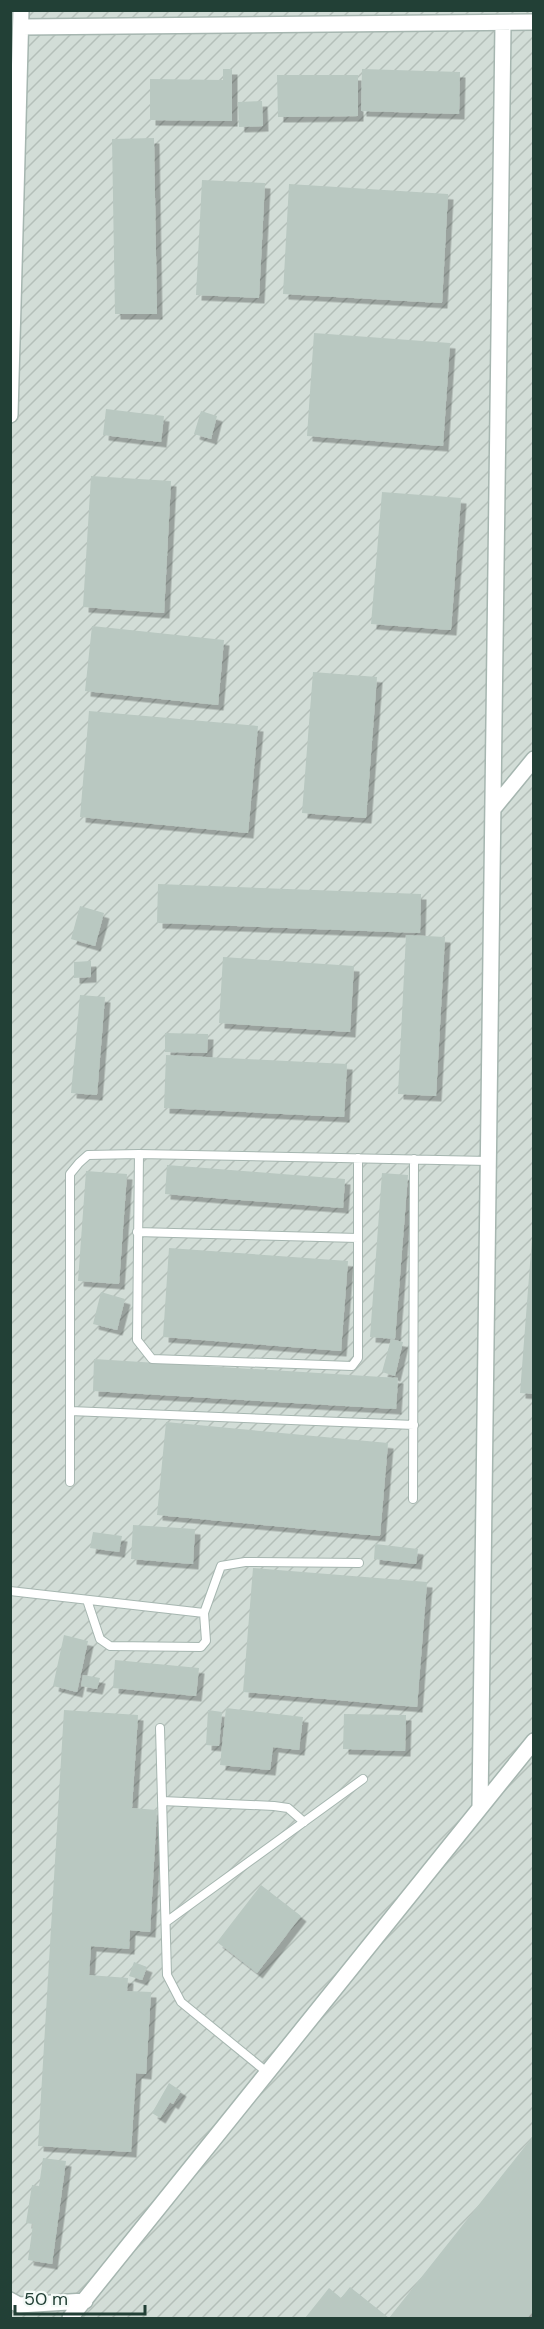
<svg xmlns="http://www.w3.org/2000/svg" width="544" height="2329" font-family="'DM Sans',sans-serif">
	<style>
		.industrial { fill: url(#industrial-furrows) }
		.building { fill: #b9c8c1; filter: url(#shadow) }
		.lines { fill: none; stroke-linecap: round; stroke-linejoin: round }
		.service-casing { stroke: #a6b6b0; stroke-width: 10 }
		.minor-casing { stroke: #a6b6b0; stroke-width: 18 }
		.service { stroke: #fff; stroke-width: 8 }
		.minor { stroke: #fff; stroke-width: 15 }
	</style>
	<defs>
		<pattern id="industrial-furrows" width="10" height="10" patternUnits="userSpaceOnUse" patternTransform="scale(1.5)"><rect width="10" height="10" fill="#d2ddd7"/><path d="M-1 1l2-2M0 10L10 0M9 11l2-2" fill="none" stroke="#b4bfb9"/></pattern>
		<filter id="shadow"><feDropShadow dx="5.5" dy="5.5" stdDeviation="0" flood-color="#0004"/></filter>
	</defs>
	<rect width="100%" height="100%" fill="#e4ede9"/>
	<path class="industrial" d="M11,11H533V2318H11Z"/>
	<path class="building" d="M223,69H232V121L150,120V79L223,80Z
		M362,69L460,72L459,114L361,111Z
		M277,75H358V116L278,117Z
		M262,101L263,126L239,127L238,102Z
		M154,138L157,314H115L112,139Z
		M202,180L265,183L259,298L196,295Z
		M289,184L448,194L442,303L283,294Z
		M314,333L450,343L443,446L307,436Z
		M106,409L164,416L161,442L103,435Z
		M201,411L217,416L211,439L194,434Z
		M91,476L171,481L164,613L83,607Z
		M382,492L461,498L451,630L371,624Z
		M92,626L224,640L218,705L85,691Z
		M313,672L377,677L366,818L302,813Z
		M89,711L258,726L248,833L80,817Z
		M158,884L421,894L420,933L157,923Z
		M80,906L104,913L95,946L71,939Z
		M406,935L445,937L436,1096L398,1094Z
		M223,957L354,966L350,1032L219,1023Z
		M91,961V977L74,978V962Z
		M80,995L105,997L97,1095L71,1093Z
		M165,1033L208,1034L207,1053L165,1052Z
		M166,1055L347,1064L344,1117L164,1108Z
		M167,1165L345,1179L343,1208L165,1194Z
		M86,1171L127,1174L119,1284L78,1281Z
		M382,1173L408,1175L395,1339L370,1337Z
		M532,1238H534V1394L520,1393Z
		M169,1248L348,1261L341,1351L163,1337Z
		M101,1292L125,1299L117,1330L93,1324Z
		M391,1339L403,1342L395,1376L382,1372Z
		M94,1359L398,1378L396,1409L93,1391Z
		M166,1422L388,1443L380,1536L157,1515Z
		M133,1525L195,1529L193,1564L131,1559Z
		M93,1532L122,1536L119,1552L90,1548Z
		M375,1544L418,1549L416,1564L374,1559Z
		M253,1568L427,1582L417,1707L243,1692Z
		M64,1635L88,1641L77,1692L53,1686Z
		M115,1660L199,1668L196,1696L113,1688Z
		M83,1675L100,1678L97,1689L81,1686Z
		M226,1708L303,1717L299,1750L273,1747L270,1770L220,1765Z
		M64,1710L138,1715L132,1808L157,1810L150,1932L130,1930L129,1949L91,1946L89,1975L128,1978L127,1991L151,1992L146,2074L136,2073L131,2152L38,2146Z
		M208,1710L222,1712L219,1746L206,1745Z
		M344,1714L406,1715L405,1751L343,1749Z
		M261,1885L301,1916L257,1973L217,1942Z
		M134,1962L147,1967L142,1980L129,1976Z
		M169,2083L181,2091L173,2104L170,2102L160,2118L152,2113Z
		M534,2135V2310L527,2318H305L329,2288L341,2298L350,2287L389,2318Z
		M43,2158L66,2161L52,2264L28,2260L33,2224L26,2223L32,2185L39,2186Z"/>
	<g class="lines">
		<defs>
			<path id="service" d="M358,1158V1358L352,1366L152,1359L137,1340L139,1154L488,1161
				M137,1232L358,1238
				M70,1411L414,1425
				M70,1482V1174L79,1163L88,1155L139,1154
				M413,1499L414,1159
				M10,1591L204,1613L221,1566L245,1562L359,1563
				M87,1600L100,1639L110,1646L201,1647L206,1641L204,1613
				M160,1728L167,1975L181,2002L268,2073
				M162,1801L274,1806L288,1808L304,1822
				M166,1922L363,1779"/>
			<path id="minor" d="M21,27L534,22
				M10,415L21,10
				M493,809L534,759
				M480,1808L503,24
				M10,2300L19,2305L85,2301
				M70,2318L534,1741"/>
		</defs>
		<use href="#service" class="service-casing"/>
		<use href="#minor" class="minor-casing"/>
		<use href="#service" class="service"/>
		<use href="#minor" class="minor"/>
	</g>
	<rect width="544" height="2329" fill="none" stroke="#224036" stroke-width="24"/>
	<path d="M15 2305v9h130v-9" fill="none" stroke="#224036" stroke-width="3"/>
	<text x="24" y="2305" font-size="18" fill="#224036" stroke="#f4faf7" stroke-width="4.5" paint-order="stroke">50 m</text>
</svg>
